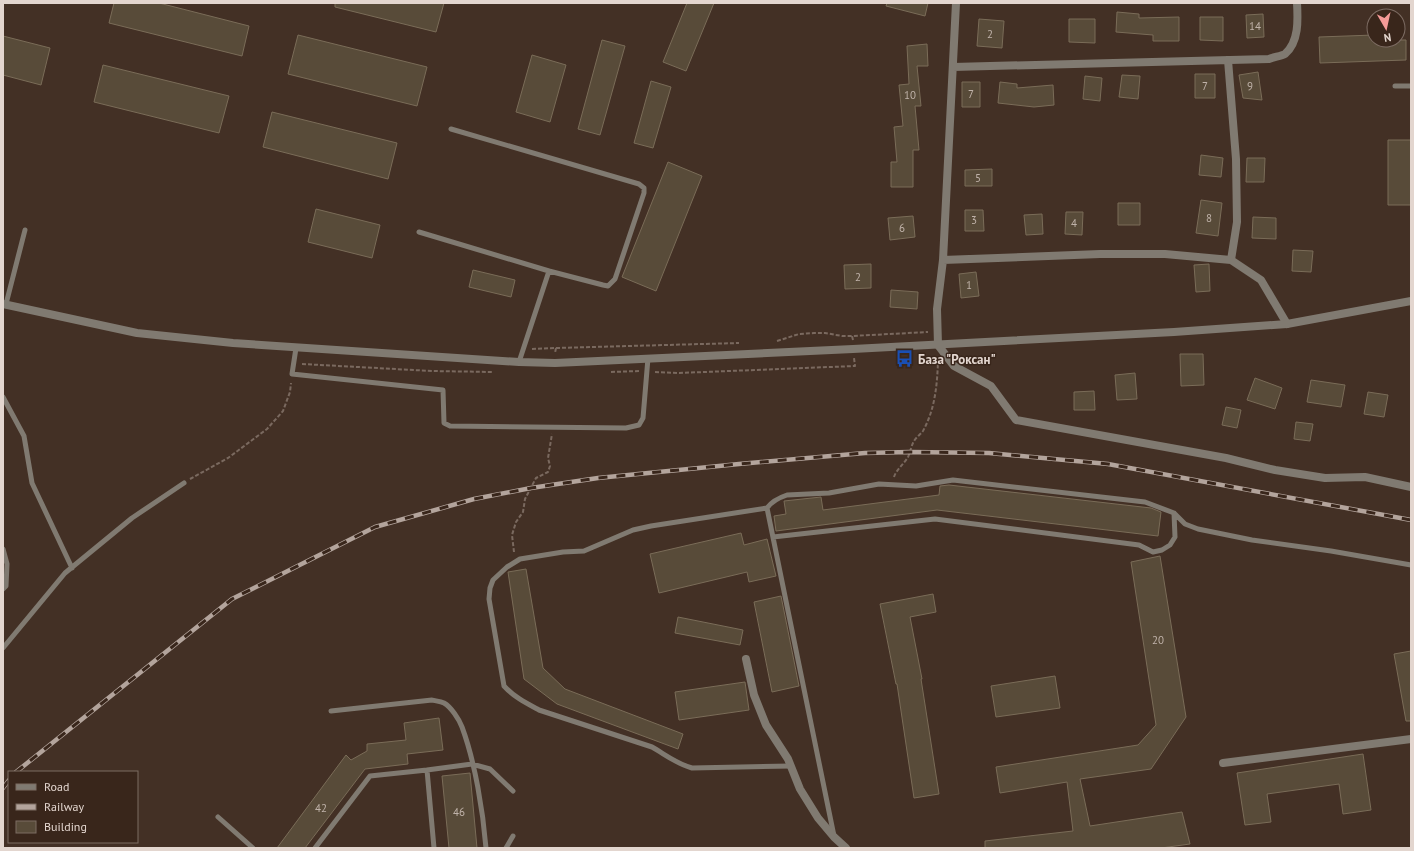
<svg xmlns="http://www.w3.org/2000/svg" width="1414" height="851" font-family="'PT Sans',sans-serif">
	<style>
		.building { fill: #584b39; stroke: #7a6c58 }
		.lines { fill: none; stroke-linecap: round; stroke-linejoin: round }
		.path { stroke: #7a695f; stroke-width: 2; stroke-dasharray: 4 2; stroke-linecap: butt }
		.service { stroke: #807a71; stroke-width: 5 }
		.minor { stroke: #807a71; stroke-width: 8 }
		.tertiary { stroke: #807a71; stroke-width: 8 }
		.rail-casing { stroke: #b3a49c; stroke-width: 4.5 }
		.rail { stroke: #39261b; stroke-width: 3; stroke-dasharray: 9; stroke-linecap: butt }
		.labels { text-anchor: middle; dominant-baseline: central; stroke-width: 3; stroke-linejoin: round; paint-order: stroke }
		.number-label { font-size: 11px; fill: #c0b3aa }
		.poi-label { font-size: 13px; font-weight: bold; fill: #e3d6cf; stroke: #39261b; text-anchor: start }
	</style>
	<rect width="100%" height="100%" fill="#433025"/>
	<path class="building" d="M114,3H159L249,26L242,56L109,23Z
		M335,3H444L436,32L335,7Z
		M687,3H714L686,71L663,62Z
		M887,3H928L925,16L886,6Z
		M1117,12L1139,14V18L1179,17V41H1153V35L1116,32Z
		M1263,14L1264,37L1247,38L1246,15Z
		M1200,17H1223V41L1200,40Z
		M979,19L1004,21L1002,48L977,46Z
		M1069,19H1095V43L1069,42Z
		M298,35L427,67L417,106L288,74Z
		M1374,35V40H1406V60L1320,63L1319,37Z
		M3,36L50,48L41,85L3,75Z
		M602,40L625,46L600,135L578,129Z
		M927,44L928,66H917L921,106H915L919,150H913V187H891V162H897L894,127L903,126L899,85L909,84L907,46Z
		M532,55L566,65L550,122L516,112Z
		M103,65L229,96L219,133L94,102Z
		M1258,72L1262,100L1243,98L1239,75Z
		M1195,74H1215V98H1195Z
		M1122,75L1140,76L1138,99L1119,97Z
		M1085,76L1102,78L1100,101L1083,99Z
		M651,81L671,87L653,148L634,143Z
		M962,82H980V107H962Z
		M1000,82L1017,84V88L1053,85L1054,105L1034,107L998,103Z
		M272,112L397,143L388,179L263,147Z
		M1388,140H1411V205H1388Z
		M1201,155L1223,158L1221,177L1199,175Z
		M1247,158H1265L1264,182H1246Z
		M668,162L702,176L656,291L622,277Z
		M992,169V186H965V170Z
		M1201,200L1222,203L1218,236L1196,233Z
		M1118,203H1140V225H1118Z
		M316,209L380,225L372,258L308,242Z
		M965,210H983L984,231H965Z
		M1066,212H1083L1082,235L1065,234Z
		M1042,214L1043,234L1026,235L1024,215Z
		M913,216L915,237L890,240L888,218Z
		M1253,217L1276,218V239L1252,238Z
		M1293,250L1313,251L1311,272L1292,271Z
		M871,264V288L845,289L844,265Z
		M1209,264L1210,291L1196,292L1194,265Z
		M473,270L515,280L511,297L469,287Z
		M976,272L979,296L961,298L959,274Z
		M891,290L918,292L917,309L890,307Z
		M1180,354H1203L1204,385L1181,386Z
		M1135,373L1137,399L1117,400L1115,375Z
		M1255,378L1282,388L1275,409L1247,400Z
		M1311,380L1345,385L1341,407L1307,402Z
		M1094,391L1095,410H1074V392Z
		M1368,392L1388,395L1384,417L1364,414Z
		M1226,407L1241,410L1237,428L1222,425Z
		M1296,422L1313,424L1310,441L1294,439Z
		M949,485L1151,508L1161,512L1158,536L937,510L776,531L774,516L786,514L784,501L821,497L823,510L939,495L940,486Z
		M741,533L744,545L767,539L776,576L749,582L747,572L659,593L650,554Z
		M1160,556L1186,717L1151,769L1080,779L1090,826L1182,812L1190,844L1161,848H985V841L1073,831L1067,782L1000,793L996,767L1138,745L1156,725L1131,562Z
		M526,569L543,668L565,689L683,734L678,749L557,704L524,679L508,572Z
		M933,594L936,612L910,617L922,679H921L939,794L914,798L897,684H896L880,604Z
		M781,596L799,686L772,692L754,602Z
		M678,617L743,630L740,645L675,633Z
		M1411,651V721H1406L1394,654Z
		M1055,676L1060,708L996,717L991,686Z
		M745,682L749,710L679,720L675,692Z
		M439,718L443,750L407,754L408,764L365,769L305,848H277L346,755L351,760L367,751V744L406,740L404,723Z
		M1363,754L1371,810L1343,814L1339,784L1267,794L1271,822L1245,825L1237,773Z
		M470,773L477,848H449L442,776Z"/>
	<g class="lines">
		<path class="path" d="M853,340L852,336L928,332
			M777,341L799,334L814,333H825L842,336H852
			M556,348L739,343
			M532,349L556,348L555,353
			M302,364L432,371L493,372
			M611,372L639,371
			M655,372L679,373L855,366L854,358
			M894,477C896,470 904,464 908,457C910,453 911,447 913,443C915,438 920,435 923,431C935,409 937,386 938,362
			M190,479L228,458L267,429L283,411L290,392L291,383
			M514,552L512,535L516,522L523,512L525,499L536,478L548,472L550,466L548,458L552,434"/>
		<path class="service" d="M1395,86H1411
			M451,129L639,184L644,188V193L615,279L608,286L603,285L549,271L519,362
			M419,232L549,271
			M6,304L25,230
			M296,348L292,374L443,390L444,423L450,426L626,428L639,425L643,418L648,358
			M3,397L24,436L32,483L72,568
			M767,508L651,526L633,530L584,551L563,552L520,559L507,567L493,580L490,588L489,599L504,686C514,697 526,703 539,710L652,747C666,755 677,764 692,768L791,766
			M773,537L935,519L1139,545L1153,552L1162,550L1170,545L1175,537L1174,513
			M3,549L7,564L6,586L3,589
			M3,648L65,573L132,518L184,483
			M331,711L432,700C435,701 440,701 444,703C451,707 459,719 462,727C475,762 483,811 486,848
			M427,770L472,764L490,769L513,791
			M218,817L253,848
			M834,836L767,508C772,501 778,498 787,495L829,493L879,484L916,486L953,480L1145,502L1174,513L1185,524L1198,529L1252,540L1331,551L1411,565
			M315,848L370,776L427,770L434,848
			M506,848L513,836"/>
		<path class="minor" d="M956,3L943,260L937,309L938,345L954,366L991,386L1016,420L1226,458L1275,470L1325,478L1365,477L1411,487
			M1228,60L1236,159L1237,222L1231,260
			M953,67L1269,59C1274,57 1281,56 1285,54C1299,42 1298,20 1297,3
			M943,260L1100,254H1165L1231,260L1261,280L1287,324
			M746,659L754,695L766,725L788,759L800,789L818,818L834,837L846,848
			M1223,763L1411,739"/>
		<path class="tertiary" d="M3,304L137,333L233,343L519,362L555,363L853,349L1174,332L1287,324L1411,301"/>
		<defs>
			<path id="rail" d="M16,772L232,599L375,527L474,499L531,488L598,478L739,464L865,453L910,452L989,453L1108,464L1411,520
				M3,788L9,780"/>
		</defs>
		<use href="#rail" class="rail-casing"/>
		<use href="#rail" class="rail"/>
	</g>
	<defs>
		<symbol id="bus-bare" viewBox="-9 -9 18 18"><path d="M-5-6H5V4H4V6H2V4H-2V6H-4V4H-5ZM-3.5-4V0h7V-4ZM-3.5 1.2v1.5H-2V1.2ZM2 1.2v1.5H3.5V1.2Z" fill="#1a4fb4" stroke="#39261b" stroke-width="2.5" paint-order="stroke"/></symbol>
	</defs>
	<g fill-rule="evenodd">
		<use href="#bus-bare" x="892" y="346" width="25" height="25"/>
	</g>
	<g class="labels">
		<g class="number-label">
			<text x="1255" y="26">14</text>
			<text x="990" y="34">2</text>
			<text x="1205" y="86">7</text>
			<text x="1250" y="86">9</text>
			<text x="971" y="94">7</text>
			<text x="910" y="95">10</text>
			<text x="978" y="178">5</text>
			<text x="1209" y="218">8</text>
			<text x="974" y="220">3</text>
			<text x="1074" y="223">4</text>
			<text x="902" y="228">6</text>
			<text x="858" y="277">2</text>
			<text x="969" y="285">1</text>
			<text x="1158" y="640">20</text>
			<text x="321" y="808">42</text>
			<text x="459" y="812">46</text>
		</g>
		<g class="poi-label">
			<text x="918" y="359">База "Роксан"</text>
		</g>
	</g>
	<rect width="1414" height="851" fill="none" stroke="#e3d6cf" stroke-width="8"/>
	<rect x="8" y="771" width="130" height="72" fill="#39261b" stroke="#7d6c63"/>
	<rect x="16" y="784" width="20" height="6" fill="#807a71" stroke="#7d6c63"/>
	<text x="44" y="791" font-size="12" fill="#e3d6cf">Road</text>
	<rect x="16" y="804" width="20" height="6" fill="#b3a49c" stroke="#7d6c63"/>
	<text x="44" y="811" font-size="12" fill="#e3d6cf">Railway</text>
	<rect x="16" y="821" width="20" height="12" fill="#584b39" stroke="#7d6c63"/>
	<text x="44" y="831" font-size="12" fill="#e3d6cf">Building</text>
	<g transform="translate(1386 28) rotate(171)"><circle r="19" fill="#39261b" stroke="#7d6c63"/>
	<path d="M0-3L7 15L0 10L-7 15Z" fill="#f59b98"/>
	<text y="-6" font-size="11" font-weight="bold" text-anchor="middle" fill="#e3d6cf">N</text>
	</g>
</svg>
